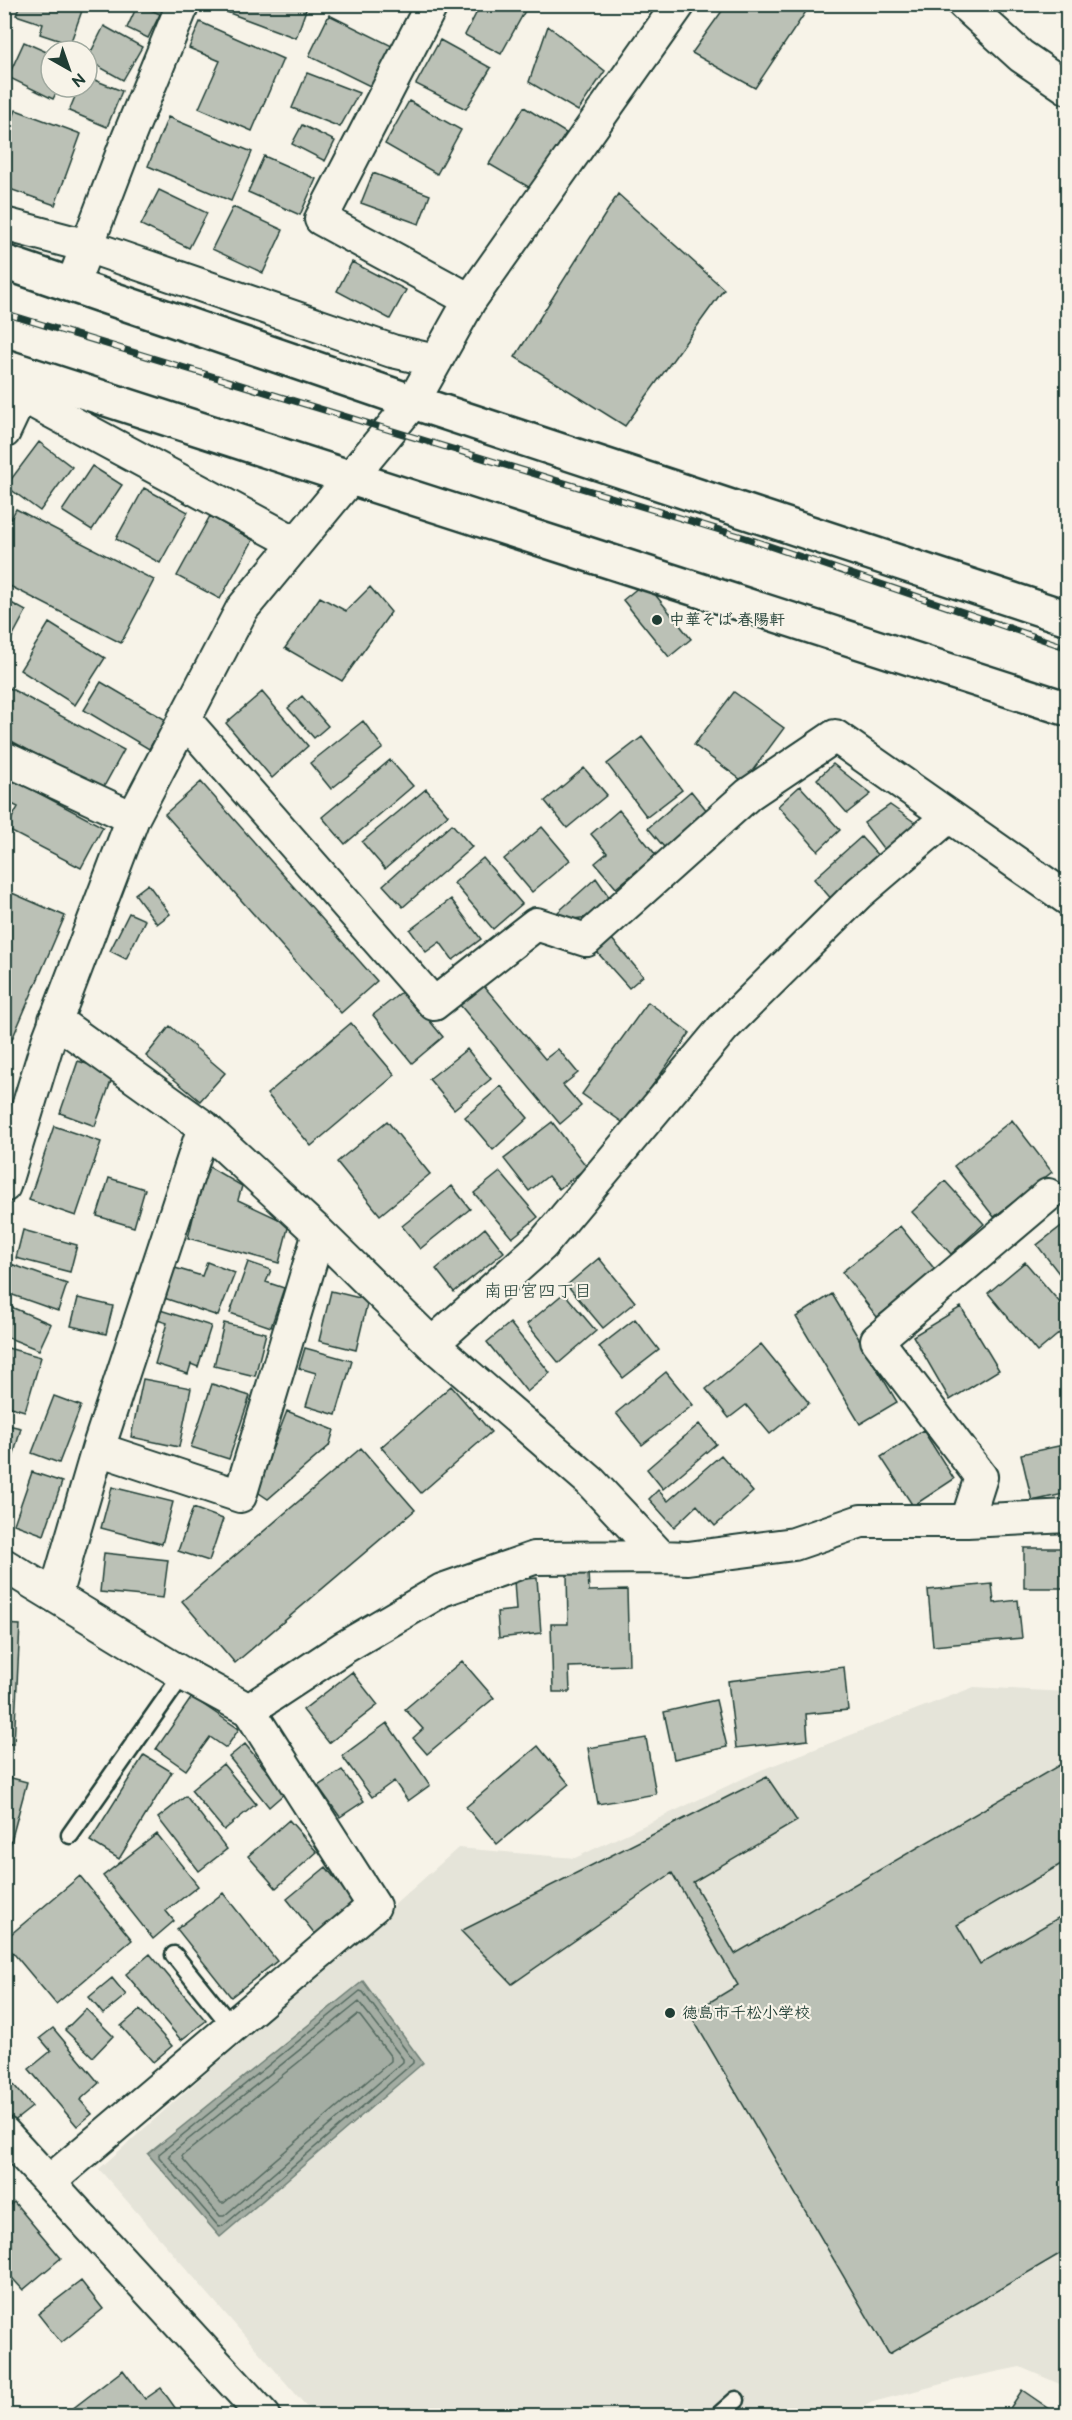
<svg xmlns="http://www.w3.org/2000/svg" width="1072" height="2420" font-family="'Balsamiq Sans','Klee One',sans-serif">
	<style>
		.built { fill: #e5e4d9 }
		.water { fill: #a4ada3; stroke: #6f8077; stroke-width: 1.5 }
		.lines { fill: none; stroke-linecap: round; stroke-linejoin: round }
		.shore { stroke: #546a60; stroke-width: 1.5 }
		.building { fill: #bbc1b6; stroke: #1f3d34; stroke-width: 1.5 }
		.service-casing { stroke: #1f3d34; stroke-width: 21 }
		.minor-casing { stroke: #1f3d34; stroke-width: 36 }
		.tertiary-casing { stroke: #1f3d34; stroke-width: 38 }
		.service { stroke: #f7f3e8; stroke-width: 16 }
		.minor { stroke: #f7f3e8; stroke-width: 32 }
		.tertiary { stroke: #f7f3e8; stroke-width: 33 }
		.rail-casing { stroke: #1f3d34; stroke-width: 7 }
		.rail { stroke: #f7f3e8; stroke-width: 4.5; stroke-dasharray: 14; stroke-linecap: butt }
		.poi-dot { fill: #1f3d34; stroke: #f7f3e8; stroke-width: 2 }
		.labels { text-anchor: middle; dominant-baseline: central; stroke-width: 4.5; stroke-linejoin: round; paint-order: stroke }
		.poi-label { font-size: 16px; font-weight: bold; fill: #1f3d34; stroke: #f7f3e8; text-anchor: start }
		.neighbourhood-label { font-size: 18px; fill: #1f3d34; stroke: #f7f3e8 }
	</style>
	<rect width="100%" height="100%" fill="#f7f3e8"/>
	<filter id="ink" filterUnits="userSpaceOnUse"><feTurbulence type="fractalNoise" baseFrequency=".0167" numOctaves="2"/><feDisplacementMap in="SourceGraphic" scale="12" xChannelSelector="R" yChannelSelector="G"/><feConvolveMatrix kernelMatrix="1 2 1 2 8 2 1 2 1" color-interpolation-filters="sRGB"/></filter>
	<g filter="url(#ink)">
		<path class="built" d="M974,1687L1067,1692V2387L1020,2367L957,2380L869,2403L855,2415H314L99,2169L458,1848L575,1858L761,1770Z"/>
		<path class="water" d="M363,1981L423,2063L220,2237L148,2154Z"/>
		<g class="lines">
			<path class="shore" d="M360,1991L363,1992L413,2060V2063L223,2226L219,2227L159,2157V2154Z
				M359,2002L403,2059V2062L224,2216H220L170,2158L169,2155Z
				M357,2015L360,2016L391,2057V2061L224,2203H221L183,2159L182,2156Z"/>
		</g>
		<path class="building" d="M20,4H74L83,8L70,44L40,34L43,24L16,15Z
			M138,4L160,14L148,38L127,28Z
			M227,4H308L296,38L224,11Z
			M481,4H517L526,9L501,54L465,35Z
			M727,4H811L755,88L692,53Z
			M329,15L392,46L372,87L309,56Z
			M200,22L283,59L252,131L199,108L220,61L189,48Z
			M104,26L142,47L123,80L87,60Z
			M548,26L605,71L578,111L529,82Z
			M440,40L491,68L466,109L416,84Z
			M24,42L51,54V87H59L53,99L8,77Z
			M307,73L359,93L340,127L292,108Z
			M87,77L122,91L107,127L69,111L79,87H87Z
			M409,101L461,130L437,174L385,144Z
			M524,107L566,133L532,189L489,164Z
			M16,110L81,134L55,205L4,187V141Z
			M168,117L252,152L231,201L148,166Z
			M302,125L335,141L325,161L292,144Z
			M264,156L316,179L300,215L248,192Z
			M373,173L430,195L419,224L361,203Z
			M159,190L207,213L189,248L141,225Z
			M618,194L724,289L625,426L515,357Z
			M233,207L283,230L263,273L212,249Z
			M352,262L406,290L390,319L337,291Z
			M39,442L72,467L40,511L6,486Z
			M92,466L122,485L92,530L62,511Z
			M144,488L188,512L160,563L116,539Z
			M16,509L154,580L121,643L4,583V532Z
			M210,516L253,540L220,599L177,576Z
			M645,582L691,639L669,657L623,600Z
			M370,587L391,612L342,681L285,648L320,597L346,611Z
			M4,599L26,611L4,652Z
			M49,623L105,658L75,705L20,670Z
			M101,682L166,720L149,749L84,710Z
			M4,685L124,750L102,790L4,737Z
			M262,692L308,746L272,778L226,723Z
			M734,692L784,728L744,782L694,745Z
			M302,696L328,726L314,738L288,708Z
			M363,721L383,748L331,789L310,763Z
			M642,737L682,790L647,817L607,764Z
			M390,760L413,786L345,844L322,817Z
			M833,764L871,794L847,813L817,779Z
			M584,768L607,795L567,828L545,801Z
			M14,780L103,827L81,868L6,829L18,807L4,800Z
			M201,782L377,981L341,1013L165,814Z
			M800,786L840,830L818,851L778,806Z
			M426,789L448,815L385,869L362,842Z
			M691,791L712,817L669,853L648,828Z
			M890,805L920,826L888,855L864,823Z
			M619,810L656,855L616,888L595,863L607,853L591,834Z
			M452,824L472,847L403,907L383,885Z
			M542,827L570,860L532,892L504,859Z
			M861,837L882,860L834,902L814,879Z
			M483,858L522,904L493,929L454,883Z
			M596,878L612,901L589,917L565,920L558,912Z
			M148,884L170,914L157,924L135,894Z
			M12,893L65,916L4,1058V911Z
			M451,899L481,939L453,960L440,942L426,952L410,930Z
			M129,913L145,920L126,959L110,951Z
			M611,938L643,976L629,988L596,951Z
			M483,985L545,1059L558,1049L578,1073L563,1085L581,1106L560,1124L460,1005Z
			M404,990L443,1037L412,1063L373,1015Z
			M648,1002L690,1033L625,1124L582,1094Z
			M351,1023L395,1075L311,1146L267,1094Z
			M170,1026L225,1073L200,1101L146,1056Z
			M467,1049L491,1079L454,1109L429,1079Z
			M78,1061L114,1073L95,1126L60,1113Z
			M501,1086L528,1118L493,1150L465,1117Z
			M1012,1120L1052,1172L994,1217L954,1166Z
			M387,1121L430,1174L380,1215L337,1162Z
			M552,1122L587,1167L559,1189L548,1176L529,1191L504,1159Z
			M54,1126L101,1142L76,1216L29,1200Z
			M206,1165L242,1186L238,1200L289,1224L279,1263L188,1238Z
			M500,1172L538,1217L512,1238L474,1193Z
			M109,1178L145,1189L134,1227L97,1216Z
			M945,1181L984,1224L951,1254L912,1212Z
			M452,1186L470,1209L420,1249L402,1226Z
			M1068,1221V1285L1037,1245Z
			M900,1226L936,1271L877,1317L842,1272Z
			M485,1228L504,1252L454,1292L436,1269Z
			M23,1230L77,1245L70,1272L16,1258Z
			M599,1258L635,1302L603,1328L567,1285Z
			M207,1262L235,1273L218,1316L164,1298L175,1268L202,1276Z
			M248,1262L271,1270L266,1282L284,1288L271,1327L230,1313Z
			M1025,1262L1068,1312V1326L1037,1352L988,1293Z
			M11,1264L67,1284L58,1311L4,1292V1285Z
			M331,1291L368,1300L356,1350L319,1341Z
			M564,1293L596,1331L559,1363L527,1324Z
			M832,1294L897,1402L860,1424L796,1317Z
			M78,1298L113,1306L106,1334L71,1326Z
			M4,1304L51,1324L39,1350L4,1336Z
			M961,1307L999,1370L950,1400L913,1336Z
			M157,1309L211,1326L198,1367L191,1364L188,1374L155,1364L167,1323L154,1319Z
			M635,1319L659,1350L623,1378L599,1347Z
			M224,1323L266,1333L255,1376L214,1366Z
			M510,1323L550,1373L527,1392L487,1342Z
			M761,1344L809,1403L770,1434L746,1405L729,1418L706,1389Z
			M4,1347L41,1357L25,1411L4,1405Z
			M305,1348L352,1361L336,1415L306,1406L316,1373L299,1368Z
			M666,1372L693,1405L642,1445L616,1413Z
			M143,1379L191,1388L179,1447L131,1437Z
			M212,1384L250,1396L229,1459L191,1447Z
			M451,1386L491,1432L421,1493L381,1447Z
			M54,1396L81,1406L59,1463L32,1453Z
			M287,1411L334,1430L329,1446L268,1499L256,1491Z
			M4,1424L21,1428L4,1490Z
			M699,1424L716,1444L663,1489L647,1469Z
			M923,1430L954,1479L913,1506L881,1457Z
			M1068,1444V1493L1032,1501L1021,1454Z
			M361,1448L415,1510L235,1663L182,1601Z
			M721,1455L753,1492L715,1526L697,1505L674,1527L649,1499L658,1490L668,1501Z
			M32,1472L62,1482L44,1535L14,1524Z
			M112,1487L173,1502L162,1544L101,1528Z
			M193,1508L223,1519L209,1561L178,1551Z
			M1024,1548H1068V1588H1024Z
			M104,1553L168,1560L163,1598L100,1592Z
			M588,1572L589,1591L627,1590L629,1665L569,1667L570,1692H553L551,1624H568L567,1573Z
			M537,1578L541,1633L499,1638L497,1612L516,1610L514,1580Z
			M992,1584L994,1603L1018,1600L1022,1638L933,1646L928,1590Z
			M1062,1613H1068V1653H1066Z
			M4,1624L20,1625L14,1744H4Z
			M462,1661L494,1698L427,1754L413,1738L423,1729L405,1709Z
			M844,1667L848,1710L806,1714L808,1740L736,1748L728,1681Z
			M352,1672L378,1705L329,1743L303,1710Z
			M192,1697L239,1729L226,1748L210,1737L186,1770L156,1749Z
			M716,1700L727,1747L674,1759L664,1712Z
			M387,1723L430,1785L408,1801L394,1781L372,1797L342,1756Z
			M646,1738L656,1794L598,1804L588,1748Z
			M245,1744L285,1793L269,1807L229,1757Z
			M538,1746L569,1784L497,1844L466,1807Z
			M144,1755L172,1772L119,1859L90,1841Z
			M1068,1760V1860L957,1925L980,1964L1068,1912V2249L889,2354L690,2014L738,1985L672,1873L512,1984L461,1931L767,1777L797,1821L693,1882L735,1954Z
			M223,1764L256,1804L224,1830L191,1790Z
			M342,1770L364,1801L340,1817L318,1786Z
			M4,1776L27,1782L4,1867Z
			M186,1796L227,1849L199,1871L158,1818Z
			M289,1820L317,1852L276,1888L248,1856Z
			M157,1834L198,1886L166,1911L174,1921L153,1939L103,1876Z
			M326,1867L354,1903L315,1934L287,1899Z
			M80,1876L132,1940L56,2004L4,1942V1940Z
			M223,1893L277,1961L231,1997L177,1929Z
			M150,1954L206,2021L181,2040L126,1974Z
			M112,1978L126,1995L103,2014L89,1997Z
			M86,2009L113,2036L93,2057L65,2030Z
			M140,2010L172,2046L153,2062L121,2026Z
			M53,2028L99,2083L80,2100L92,2114L77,2126L29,2069L51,2051L40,2038Z
			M4,2073L32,2107L8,2126L4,2122Z
			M14,2202L61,2258L23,2290L4,2269V2210Z
			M81,2281L103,2309L61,2343L38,2314Z
			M123,2370L145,2399L161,2388L181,2416H63Z
			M1022,2390L1060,2416H1005Z"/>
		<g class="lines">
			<defs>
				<path id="service" d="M70,1835L183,1674
					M174,1955L231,2026
					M718,2416L736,2400"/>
				<path id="minor" d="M432,4L321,219L470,300
					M964,4L1021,56L1068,88
					M4,224L87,246L392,351L436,361
					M73,283L129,136L183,4
					M4,386L296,543
					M4,432L21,396
					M184,719L434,1004L536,924L586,940L749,794L835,736L1068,899
					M4,758L133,818
					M55,1020L204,1127L319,1233L432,1344L590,1481L661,1557L534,1558L442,1590L343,1648L249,1710
					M4,1186L48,1041L133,818L242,609L413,402L470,300L679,4
					M432,1344L542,1245L723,1028L859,893L949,816
					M98,1449L204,1127
					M967,1521L981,1477L877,1340L1048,1195
					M661,1557L688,1558L794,1544L861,1521H967L1068,1516
					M4,1565L183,1674L249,1710L374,1906L49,2182
					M55,1596L98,1449L240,1496L319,1233
					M4,2133L264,2416"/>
				<path id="tertiary" d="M4,262L413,402L1068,618
					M4,366L1068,709"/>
			</defs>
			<use href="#service" class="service-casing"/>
			<use href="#minor" class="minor-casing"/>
			<use href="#tertiary" class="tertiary-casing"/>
			<use href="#service" class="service"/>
			<use href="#minor" class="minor"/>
			<use href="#tertiary" class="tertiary"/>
			<defs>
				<path id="rail" d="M4,313L746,538L1068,648"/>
			</defs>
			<use href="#rail" class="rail-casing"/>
			<use href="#rail" class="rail"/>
		</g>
	</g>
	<g class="poi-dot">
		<circle cx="657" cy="620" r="6"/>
		<circle cx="670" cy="2013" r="6"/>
	</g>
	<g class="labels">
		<g class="poi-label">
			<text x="669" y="620">中華そば 春陽軒</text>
			<text x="682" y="2013">徳島市千松小学校</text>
		</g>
		<g class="neighbourhood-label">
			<text x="538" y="1291">南田宮四丁目</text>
		</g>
	</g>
	<rect width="1072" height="2420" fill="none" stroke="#f7f3e8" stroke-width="24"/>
	<rect x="12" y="12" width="1048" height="2396" fill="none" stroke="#1f3d34" stroke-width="2" filter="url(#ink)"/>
	<g transform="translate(69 69) rotate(140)"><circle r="28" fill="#f7f3e8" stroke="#a1aaa0" stroke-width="1.5"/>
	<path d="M0-4.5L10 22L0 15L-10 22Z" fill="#1f3d34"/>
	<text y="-9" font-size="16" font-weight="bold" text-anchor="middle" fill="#1f3d34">N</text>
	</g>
</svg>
